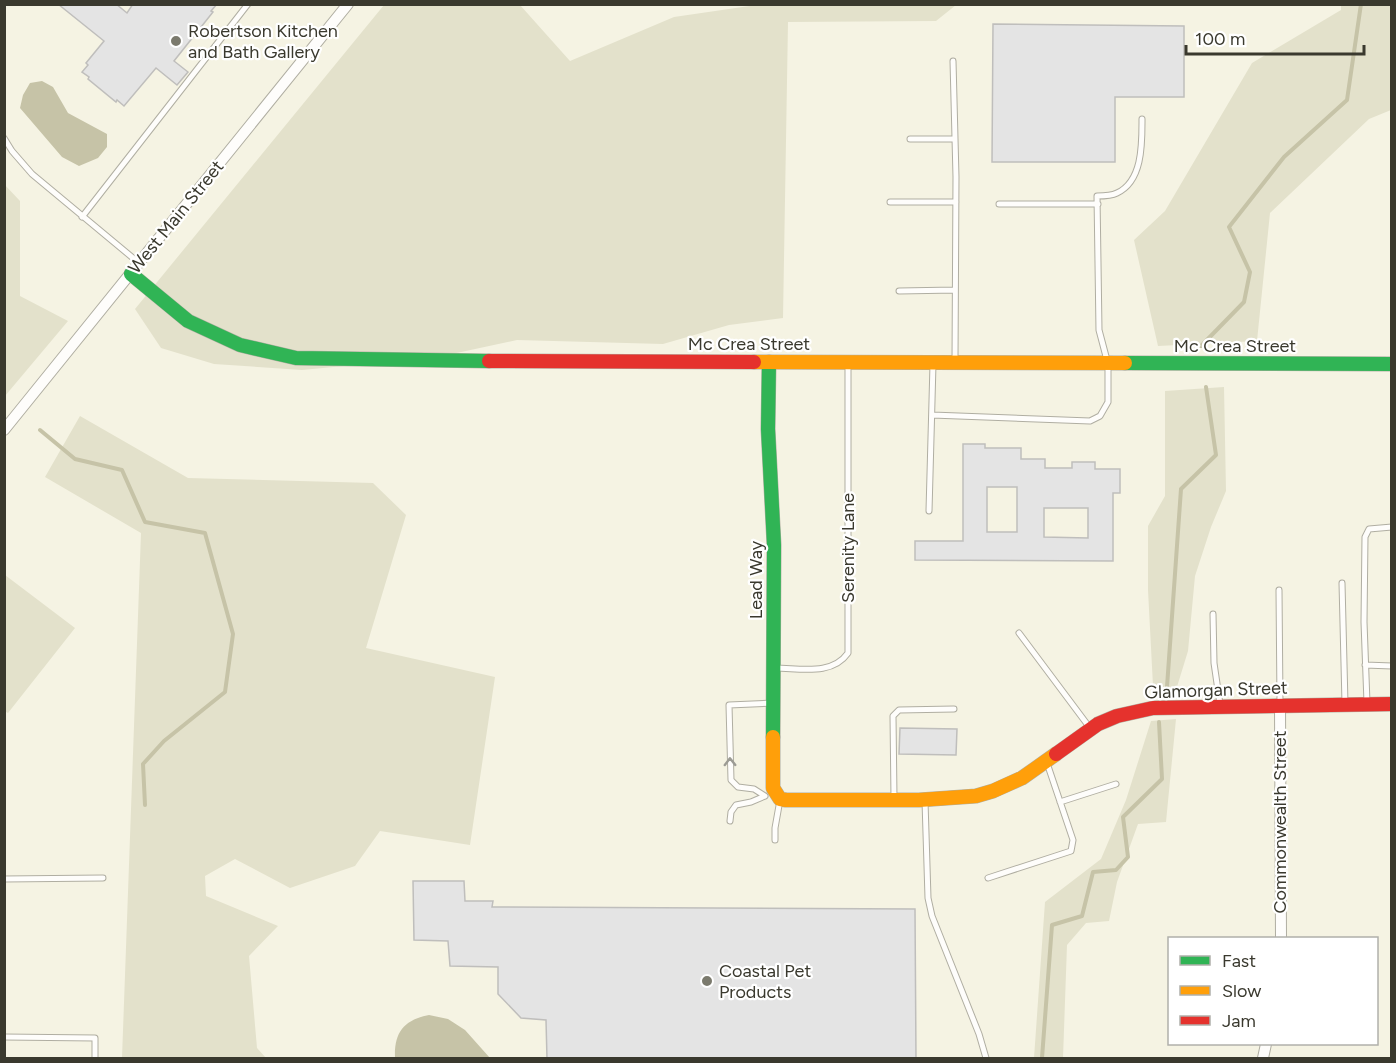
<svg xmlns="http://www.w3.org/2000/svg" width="1396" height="1063" font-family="Figtree,sans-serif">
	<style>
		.green { fill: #e3e1cb }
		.water { fill: #c6c3a7 }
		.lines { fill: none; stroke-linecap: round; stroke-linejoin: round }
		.stream { stroke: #c6c3a7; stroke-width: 4 }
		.building { fill: #e4e4e4; stroke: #bfbebc; stroke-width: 1.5; fill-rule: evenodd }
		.lane-casing { stroke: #b0aea2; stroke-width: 7 }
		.street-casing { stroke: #b0aea2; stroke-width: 12 }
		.fast-casing { stroke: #b0aea2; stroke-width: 15 }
		.slow-casing { stroke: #b0aea2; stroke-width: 15 }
		.jam-casing { stroke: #b0aea2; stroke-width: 15 }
		.lane { stroke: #fefdfb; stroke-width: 5 }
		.street { stroke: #fefdfb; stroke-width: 10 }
		.fast { stroke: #30b455; stroke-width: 14 }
		.slow { stroke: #ff9f0a; stroke-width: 14 }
		.jam { stroke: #e5322d; stroke-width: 14 }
		.oneway { stroke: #9c9b94 }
		.poi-dot { fill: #7b7a6d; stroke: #fff; stroke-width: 2 }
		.labels { text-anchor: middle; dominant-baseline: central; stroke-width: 4.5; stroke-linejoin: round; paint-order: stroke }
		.poi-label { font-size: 18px; fill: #3a392e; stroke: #fff; text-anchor: start }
		.street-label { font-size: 18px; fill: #3a392e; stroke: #fff }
	</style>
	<rect width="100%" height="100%" fill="#f5f3e3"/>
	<path class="green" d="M763,4L956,5L936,21L788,22L783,318L729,325L663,344L517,340L438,357L302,370L214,364L161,348L135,309L384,5H520L570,61L674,17Z
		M1341,5H1391V110L1369,119L1270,213L1257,341L1158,346L1134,240L1165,211L1252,63L1341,10Z
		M4,184L20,201V296L68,321L5,396Z
		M1224,387L1226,491L1211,527L1195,576L1188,651L1176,690L1153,686L1148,590V526L1165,496V391Z
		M80,416L188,478L373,483L406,515L366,648L495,677L470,845L380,831L355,866L290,888L235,859L205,876L206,896L278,926L249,956L257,1048L266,1058H122L141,533L45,477Z
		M5,575L75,628L8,713L4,711Z
		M1176,719L1166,822L1138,824L1117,882L1109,921L1086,923L1067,945L1063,1058H1034L1045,902L1101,859L1126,800L1151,721Z"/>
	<path class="water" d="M42,81L53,87L68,113L107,134V147L98,158L79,166L62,157L20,108L23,95L30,83Z
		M429,1015L448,1019L465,1030L490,1058H395C394,1032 404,1020 429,1015Z"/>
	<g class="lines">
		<path class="stream" d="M1201,346L1244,302L1250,272L1229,227L1284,157L1347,100L1361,4
			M40,430L75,459L122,470L145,522L205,533L233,634L225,692L164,741L143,764L145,805
			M1167,687L1181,489L1216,455L1206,387
			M1042,1058L1052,925L1082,916L1093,872L1116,870L1128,857L1123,817L1162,779L1159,722"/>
	</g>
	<path class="building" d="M58,4H116L127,13L133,4H217L211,11L213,12L174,61L188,72L177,85L156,68L124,106L117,100L116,102L88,79L89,77L82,72L88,65L86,63L104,41Z
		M993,24L1184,26V97H1115V162H992Z
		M963,444H985V448H1021V459H1045V468H1072V462H1095V469H1120V493H1113V561L915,560V541H963ZM987,487H1017V532H987ZM1044,508H1088V538L1044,537Z
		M900,728L957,729L956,755L899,754Z
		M413,881H464L465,901H493L492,907L915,909L916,1059H547L546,1020L521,1018L498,994V967L450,966L448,941L414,940Z"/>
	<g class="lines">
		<defs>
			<path id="lane" d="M953,61L956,177L955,361
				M4,138L12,151L32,174L139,263
				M910,139H955
				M890,202H956
				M999,204H1098
				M82,217L248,4
				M899,291L955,290
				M932,415L1090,421L1100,416L1108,402V364L1099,330L1097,196C1104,196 1111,196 1117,193C1143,181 1142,143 1142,119
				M929,511L933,364
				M1342,583L1345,704
				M1279,590L1280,703
				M1213,614L1214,663L1220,704
				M1019,633L1090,728
				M1365,665L1392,666
				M775,668C800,668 832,676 848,653V363
				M1367,703L1364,622L1365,537L1369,529L1392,527
				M765,796L754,789L738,787L731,780L729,705L773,703
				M894,798L893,716L899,710L954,709
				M925,801L928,898L932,916L979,1034L986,1058
				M1060,802L1116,784
				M730,821L731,812L736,805L751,802L765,796
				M775,840V828L780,800
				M988,878L1071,851L1073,840L1047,763
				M4,879L103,878
				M4,1037L95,1038V1058"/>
			<path id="street" d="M4,430L348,4
				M1280,705L1281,938
				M1263,1058L1266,1044"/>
			<path id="fast" d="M131,274L188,321L240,345L296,358L489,361
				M769,362L768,429L774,545L773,737
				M1125,363L1392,364"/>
			<path id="slow" d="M754,362L1125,363
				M773,737V788L780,799L786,800H919L976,796L993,791L1022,778L1056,754"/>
			<path id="jam" d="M489,361L754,362
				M1056,754L1098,724L1117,716L1153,708L1392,704"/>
		</defs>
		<use href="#lane" class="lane-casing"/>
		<use href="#street" class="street-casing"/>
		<use href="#fast" class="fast-casing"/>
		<use href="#slow" class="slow-casing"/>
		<use href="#jam" class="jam-casing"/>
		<use href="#lane" class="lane"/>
		<use href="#street" class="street"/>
		<use href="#fast" class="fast"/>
		<use href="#slow" class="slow"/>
		<use href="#jam" class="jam"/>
	</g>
	<defs><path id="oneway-chevron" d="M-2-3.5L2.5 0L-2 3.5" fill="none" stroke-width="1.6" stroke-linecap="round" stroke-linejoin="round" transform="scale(1.5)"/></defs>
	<use class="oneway" href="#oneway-chevron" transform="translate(730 762) rotate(-91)"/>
	<g class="poi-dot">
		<circle cx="176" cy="41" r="6"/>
		<circle cx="707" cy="981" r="6"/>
	</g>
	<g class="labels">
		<g class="poi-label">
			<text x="188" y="31">Robertson Kitchen<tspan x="188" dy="21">and Bath Gallery</tspan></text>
			<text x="719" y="971">Coastal Pet<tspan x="719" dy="21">Products</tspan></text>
		</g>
		<g class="street-label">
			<text transform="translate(176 217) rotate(-51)">West Main Street</text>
			<text x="749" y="344">Mc Crea Street</text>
			<text x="1235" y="346">Mc Crea Street</text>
			<text transform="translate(848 548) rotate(-90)">Serenity Lane</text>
			<text transform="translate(756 580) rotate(-90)">Lead Way</text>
			<text transform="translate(1216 690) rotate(-2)">Glamorgan Street</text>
			<text transform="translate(1280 822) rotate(-90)">Commonwealth Street</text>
		</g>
	</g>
	<rect width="1396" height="1063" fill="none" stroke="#3a392e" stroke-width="12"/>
	<rect x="1168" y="937" width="210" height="108" fill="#ffffff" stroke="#b0b0ab" stroke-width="1.5"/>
	<rect x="1180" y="956" width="30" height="9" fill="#30b455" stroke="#b0b0ab" stroke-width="1.5"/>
	<text x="1222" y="967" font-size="18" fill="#3a392e">Fast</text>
	<rect x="1180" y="986" width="30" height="9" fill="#ff9f0a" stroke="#b0b0ab" stroke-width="1.5"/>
	<text x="1222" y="997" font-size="18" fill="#3a392e">Slow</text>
	<rect x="1180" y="1016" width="30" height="9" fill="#e5322d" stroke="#b0b0ab" stroke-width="1.5"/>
	<text x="1222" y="1027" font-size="18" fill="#3a392e">Jam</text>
	<path d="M1186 45v9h178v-9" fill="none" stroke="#3a392e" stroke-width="3"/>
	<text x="1195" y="45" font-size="18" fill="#3a392e" stroke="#ffffff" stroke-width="4.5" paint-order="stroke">100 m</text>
</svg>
